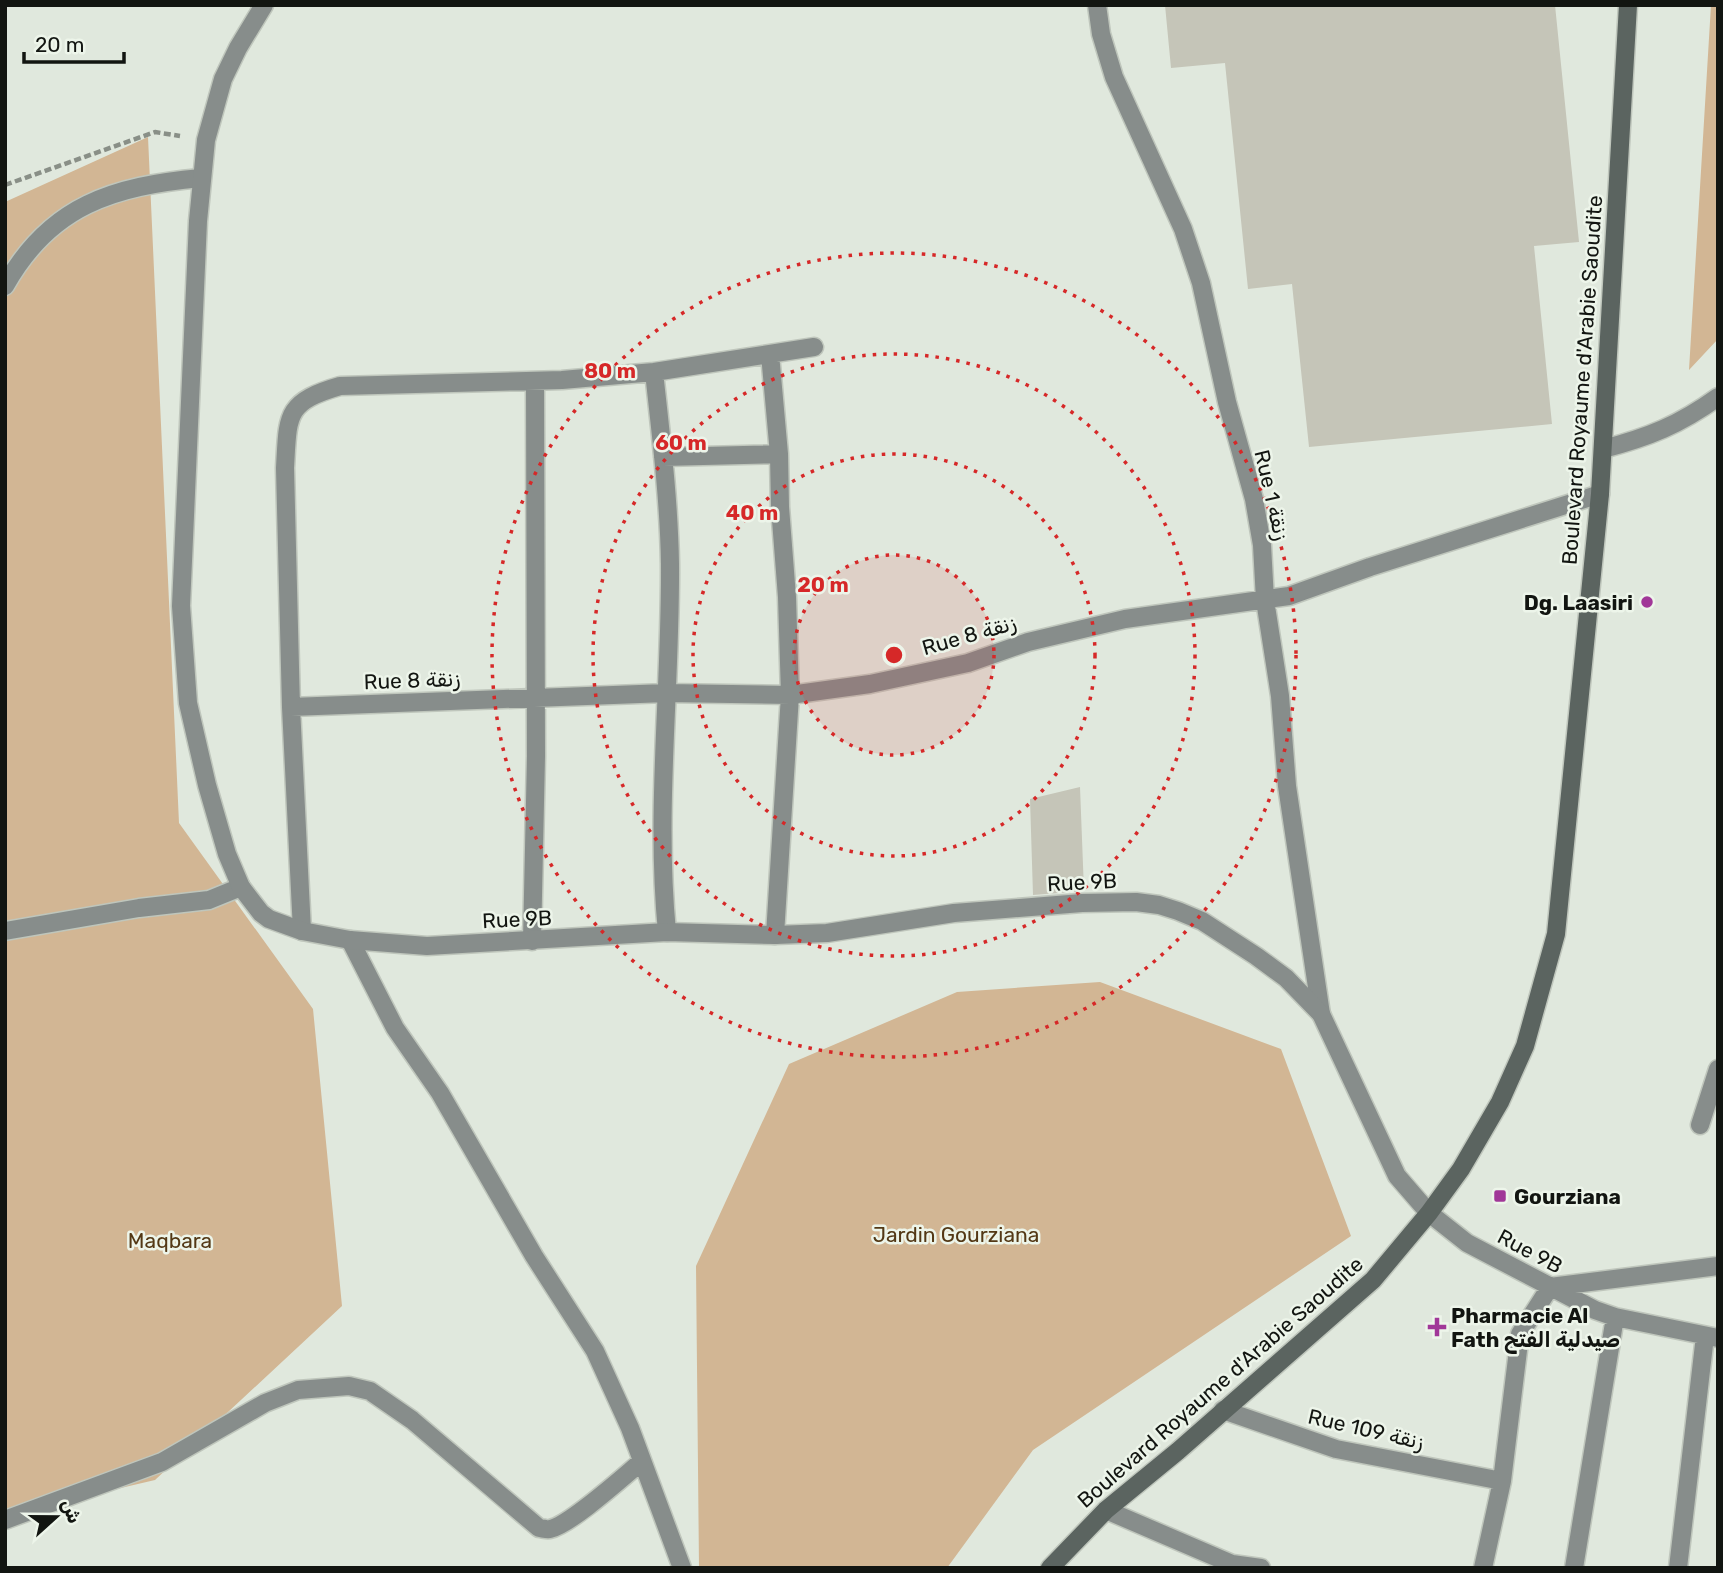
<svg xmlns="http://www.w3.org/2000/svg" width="1723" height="1573" font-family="Rubik,'Noto Sans Arabic',sans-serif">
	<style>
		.green { fill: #d2b694 }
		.building { fill: #c5c5b8 }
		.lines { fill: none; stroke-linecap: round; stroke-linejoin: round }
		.service-casing { stroke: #bfc6bc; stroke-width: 21 }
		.minor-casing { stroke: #bfc6bc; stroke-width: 21 }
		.tertiary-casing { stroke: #bfc6bc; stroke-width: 21 }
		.secondary-casing { stroke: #bfc6bc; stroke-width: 21 }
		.path { stroke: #898f87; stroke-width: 4.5; stroke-dasharray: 7 3.5; stroke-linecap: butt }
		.service { stroke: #878d8b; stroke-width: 18 }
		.minor { stroke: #878d8b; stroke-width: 18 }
		.tertiary { stroke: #878d8b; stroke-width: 18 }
		.secondary { stroke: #5b6460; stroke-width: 18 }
		.ring { fill: none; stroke: #d62828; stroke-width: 3.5; stroke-dasharray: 3.5 7 }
		.poi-dot { fill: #a13798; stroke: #edf5ea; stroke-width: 2.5 }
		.labels { text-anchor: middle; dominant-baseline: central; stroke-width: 5; stroke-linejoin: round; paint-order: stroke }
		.street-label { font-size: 21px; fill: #121511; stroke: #edf5ea }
		.poi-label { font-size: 21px; font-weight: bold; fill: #121511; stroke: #edf5ea; text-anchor: start }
		.park-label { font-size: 21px; fill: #533815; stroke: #edf5ea }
		.centre { fill: #d62828; stroke: #edf5ea; stroke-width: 3.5 }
		.ring-label { font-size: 21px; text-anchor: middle; font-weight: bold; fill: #d62828; stroke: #edf5ea; stroke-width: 5; stroke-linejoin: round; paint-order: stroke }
	</style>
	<rect width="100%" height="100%" fill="#e0e8dd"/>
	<path class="green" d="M1711,5H1718V339L1689,370Z
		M148,137L179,823L313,1009L342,1306L155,1480L5,1515V202Z
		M1100,982L1281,1049L1351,1236L1033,1450L947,1568H699L696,1266L789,1064L957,992Z"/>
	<path class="building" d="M1165,5H1555L1579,242L1534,246L1552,424L1309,447L1292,284L1248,289L1225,63L1171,68Z
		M1080,787L1084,891L1033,895L1030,799Z"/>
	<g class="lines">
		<defs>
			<path id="service" d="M5,286C50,205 114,186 201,178
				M5,931L139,908L209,900L241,887"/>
			<path id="minor" d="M1097,5L1101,34L1114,77L1183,229L1201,283L1227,402L1254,499L1262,545L1265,600L1280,696L1287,786L1321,1014
				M770,354L779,454L780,507L787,597L790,695L775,935
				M654,372C661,436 669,500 670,564C671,687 655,810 667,932
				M1603,449C1649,437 1679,425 1718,397
				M663,457L779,454
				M291,707L666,693L790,695L870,684L968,663L1028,642L1125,619L1289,596L1370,567L1600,494
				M302,931L291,707L285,468C288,415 285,402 340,386L562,380L654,372L814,347
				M350,940L395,1028L440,1093L534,1256L595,1351L630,1428L682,1568
				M532,941L536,756L535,382
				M1700,1125L1718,1069
				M1429,1213L1467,1243L1595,1310L1615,1317L1718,1338
				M1223,1410L1336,1449L1502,1481
				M1106,1510L1232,1564L1261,1568
				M5,1520L162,1462L265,1403L298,1390L349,1386L370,1391L412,1420L539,1528C542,1528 547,1530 550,1529C570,1525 623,1477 641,1462
				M1483,1568L1502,1481L1520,1334L1550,1287L1718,1266
				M1574,1568L1615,1317
				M1678,1568L1705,1336"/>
			<path id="tertiary" d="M264,5L238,48L223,79L206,140L198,221L181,606L188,703L207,785L227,854L241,887L261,913L269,919L302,931L350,940L427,946L667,932L775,935L827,933L954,913L1082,903L1136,902L1159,905L1178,911L1202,921L1256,956L1286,978L1321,1014L1397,1176L1429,1213"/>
			<path id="secondary" d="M1050,1568L1106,1510L1178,1451L1373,1280L1429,1213L1461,1169L1500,1102L1525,1046L1556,934L1600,494L1628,5"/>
		</defs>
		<use href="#service" class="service-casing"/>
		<use href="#minor" class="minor-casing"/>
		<use href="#tertiary" class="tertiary-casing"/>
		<use href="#secondary" class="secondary-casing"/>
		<path class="path" d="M5,185L155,132L180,136"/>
		<use href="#service" class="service"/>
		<use href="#minor" class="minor"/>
		<use href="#tertiary" class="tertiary"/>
		<use href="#secondary" class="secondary"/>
	</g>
	<circle cx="894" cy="655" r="100" fill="#d62828" fill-opacity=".12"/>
	<g class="ring">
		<circle cx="894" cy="655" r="100"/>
		<circle cx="894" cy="655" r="201"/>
		<circle cx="894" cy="655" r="301"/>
		<circle cx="894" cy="655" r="402"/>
	</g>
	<g class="poi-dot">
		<circle cx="1647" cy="602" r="7"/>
		<rect x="1493" y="1189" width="14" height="14" rx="3.5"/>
		<path d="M1433.5 1316.5h7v7h7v7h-7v7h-7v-7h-7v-7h7z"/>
	</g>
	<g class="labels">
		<g class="street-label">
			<text transform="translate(1582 380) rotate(-86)">Boulevard Royaume d'Arabie Saoudite</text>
			<text transform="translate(1272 495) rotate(77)">Rue 1 زنقة</text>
			<text transform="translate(969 635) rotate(-16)">Rue 8 زنقة</text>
			<text transform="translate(412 680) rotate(-2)">Rue 8 زنقة</text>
			<text transform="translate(1082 882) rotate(-3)">Rue 9B</text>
			<text transform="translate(517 919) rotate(-3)">Rue 9B</text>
			<text transform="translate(1530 1251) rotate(28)">Rue 9B</text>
			<text transform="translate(1220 1382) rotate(-41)">Boulevard Royaume d'Arabie Saoudite</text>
			<text transform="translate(1366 1429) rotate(13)">Rue 109 زنقة</text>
		</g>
		<g class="poi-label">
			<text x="1633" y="602" text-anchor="end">Dg. Laasiri</text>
			<text x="1514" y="1196">Gourziana</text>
			<text x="1451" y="1315">Pharmacie Al<tspan x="1451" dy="24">Fath صيدلية الفتح</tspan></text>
		</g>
		<g class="park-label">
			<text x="956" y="1234">Jardin Gourziana</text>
			<text x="170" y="1240">Maqbara</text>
		</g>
	</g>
	<circle cx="894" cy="655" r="10" class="centre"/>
	<g class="ring-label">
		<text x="610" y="378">80 m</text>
		<text x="681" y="450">60 m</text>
		<text x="752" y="520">40 m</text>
		<text x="823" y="592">20 m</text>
	</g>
	<rect width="1723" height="1573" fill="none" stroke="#121511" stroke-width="14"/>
	<g transform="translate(56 1517) rotate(69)" stroke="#edf5ea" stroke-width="5" paint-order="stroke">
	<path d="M0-5L12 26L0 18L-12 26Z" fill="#121511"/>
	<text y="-10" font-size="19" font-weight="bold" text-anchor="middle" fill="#121511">ش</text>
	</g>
	<path d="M24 52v10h100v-10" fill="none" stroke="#121511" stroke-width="3.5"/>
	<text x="35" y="52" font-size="21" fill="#121511" stroke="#edf5ea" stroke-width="5" paint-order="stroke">20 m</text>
</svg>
